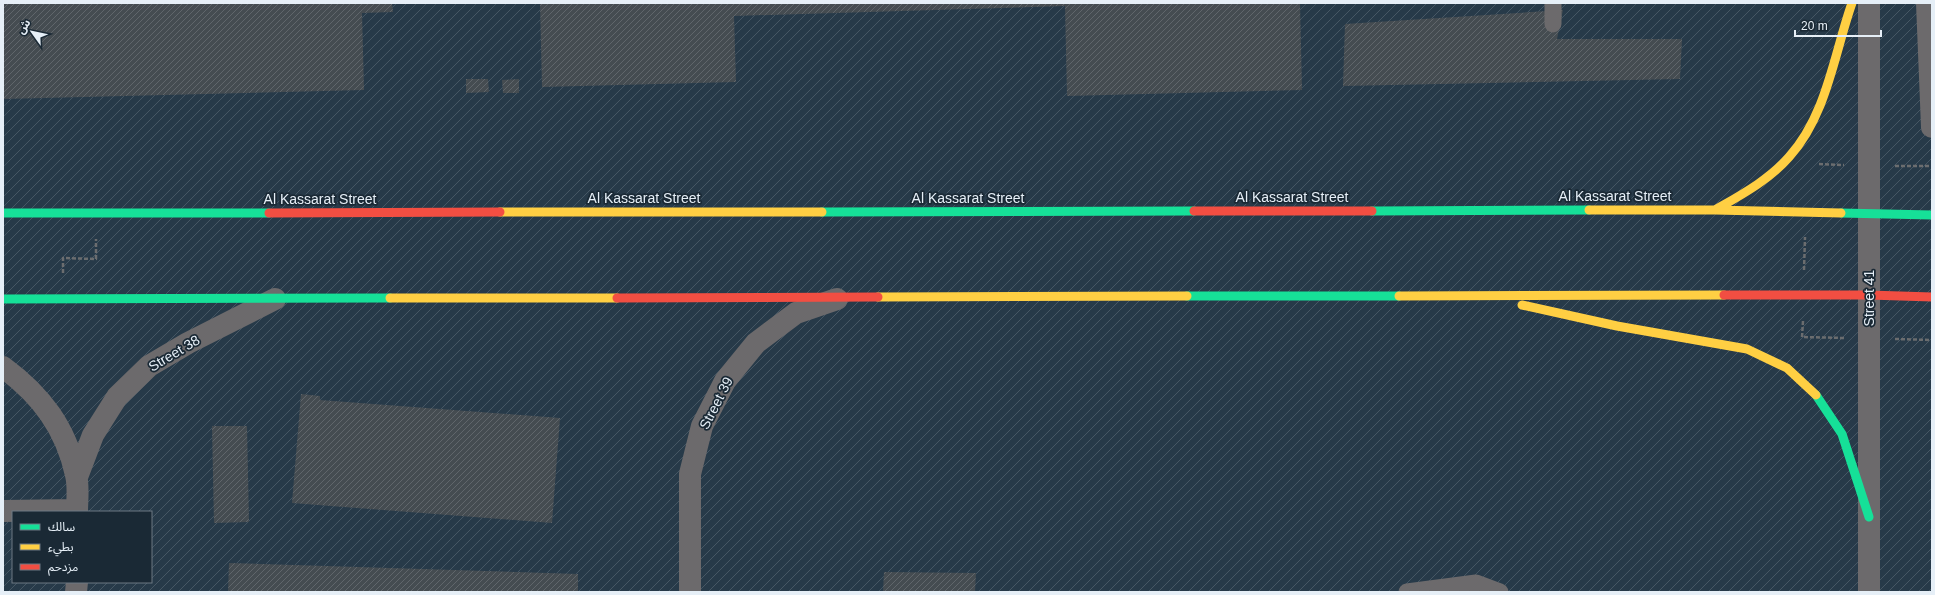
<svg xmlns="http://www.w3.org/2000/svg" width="1935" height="595" font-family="Helvetica,'Noto Sans Arabic',sans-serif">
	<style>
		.industrial { fill: url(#industrial-furrows); fill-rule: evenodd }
		.building { fill: url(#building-hatch) }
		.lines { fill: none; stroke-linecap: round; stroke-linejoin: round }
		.path { stroke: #6b6d6f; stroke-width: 2.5; stroke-dasharray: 4 2; stroke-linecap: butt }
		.lane { stroke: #6c6a6c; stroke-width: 17 }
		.street { stroke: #6c6a6c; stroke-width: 22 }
		.fast { stroke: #16e098; stroke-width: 9 }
		.slow { stroke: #ffcf43; stroke-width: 9 }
		.jam { stroke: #f24e42; stroke-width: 9 }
		.labels { text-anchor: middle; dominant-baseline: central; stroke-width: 3.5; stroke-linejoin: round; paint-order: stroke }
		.street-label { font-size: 14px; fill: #e6eff7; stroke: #1a2935 }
	</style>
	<defs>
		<pattern id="industrial-furrows" width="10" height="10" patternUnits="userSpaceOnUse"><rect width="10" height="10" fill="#273a49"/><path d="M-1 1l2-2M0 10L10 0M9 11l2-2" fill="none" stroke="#465764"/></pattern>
		<pattern id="building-hatch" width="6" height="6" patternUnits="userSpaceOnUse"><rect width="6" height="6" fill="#454c51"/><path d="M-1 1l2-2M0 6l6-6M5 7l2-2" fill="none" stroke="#60666b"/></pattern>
	</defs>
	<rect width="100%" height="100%" fill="#2a3239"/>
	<path class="industrial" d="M3,3H1932V592H3ZM13,512H151V582H13Z"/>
	<path class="building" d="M3,3H392L393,12L362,13L364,90L3,99Z
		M540,3H1300L1302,90L1067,96L1065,6L734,16L736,82L542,87Z
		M1563,10L1557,39H1682L1680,79L1343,86L1345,24Z
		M466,79H488L489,92L466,93Z
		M519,79V93H503L502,80Z
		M301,394L320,396V400L560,418L552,523L292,503Z
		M212,426H247L249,522L214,523Z
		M229,563L578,574V592H228Z
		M884,572L976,573L975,592H883Z"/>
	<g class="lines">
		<path class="path" d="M1819,164L1844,165
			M1895,166H1932
			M1804,270L1805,237
			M63,273V258L96,259V239
			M1803,321L1802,337L1844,338
			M1895,339L1932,340"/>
		<path class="lane" d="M1553,24V3
			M1407,592L1476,583L1500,592"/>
		<path class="street" d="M1869,3V592
			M1927,3L1932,127
			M3,367C41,395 66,428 76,475C79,487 77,500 77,512
			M77,477L93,435L117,397L149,366L188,343L275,299
			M3,511L77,510
			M76,592L77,582
			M690,592V474L702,426L725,381L756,343L796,313L837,299"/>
		<path class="fast" d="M1372,211L1589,210
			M822,212L1194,211
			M3,213H269
			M1841,213L1932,215
			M1187,296H1399
			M3,299L390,298
			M1816,395L1842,434L1869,517"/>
		<path class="slow" d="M1589,210H1715L1841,213
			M1715,210C1741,195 1769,180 1789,157C1827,115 1834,54 1852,3
			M500,212H822
			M1399,296L1724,295
			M878,297L1187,296
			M390,298H617
			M1522,305L1617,326L1747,349L1787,368L1816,395"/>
		<path class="jam" d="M1194,211H1372
			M269,213L500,212
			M1724,295H1869L1932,297
			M617,298L878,297"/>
	</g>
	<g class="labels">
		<g class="street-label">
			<text x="1615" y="196">Al Kassarat Street</text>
			<text x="1292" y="197">Al Kassarat Street</text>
			<text x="644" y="198">Al Kassarat Street</text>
			<text x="968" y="198">Al Kassarat Street</text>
			<text x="320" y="199">Al Kassarat Street</text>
			<text transform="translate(1869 298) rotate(-90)">Street 41</text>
			<text transform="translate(174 353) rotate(-31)">Street 38</text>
			<text transform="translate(716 403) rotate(-63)">Street 39</text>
		</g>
	</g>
	<rect width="1935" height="595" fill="none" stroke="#e6eff7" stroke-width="8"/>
	<rect x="12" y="511" width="140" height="72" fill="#1a2935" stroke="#6c7883"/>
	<rect x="20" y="524" width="20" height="6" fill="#16e098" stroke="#6c7883"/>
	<text x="48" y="531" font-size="12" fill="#e6eff7">سالك</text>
	<rect x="20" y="544" width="20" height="6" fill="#ffcf43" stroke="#6c7883"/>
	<text x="48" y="551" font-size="12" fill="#e6eff7">بطيء</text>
	<rect x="20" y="564" width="20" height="6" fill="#f24e42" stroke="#6c7883"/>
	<text x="48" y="571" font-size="12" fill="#e6eff7">مزدحم</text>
	<g transform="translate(32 32) rotate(303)" stroke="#1a2935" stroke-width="3" paint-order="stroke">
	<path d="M0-3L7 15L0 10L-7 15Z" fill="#e6eff7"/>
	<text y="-6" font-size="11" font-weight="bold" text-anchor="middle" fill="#e6eff7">ش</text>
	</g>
	<path d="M1795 30v6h86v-6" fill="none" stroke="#e6eff7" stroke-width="2"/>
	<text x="1801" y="30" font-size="12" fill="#e6eff7" stroke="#1a2935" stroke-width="3" paint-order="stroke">20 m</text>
</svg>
